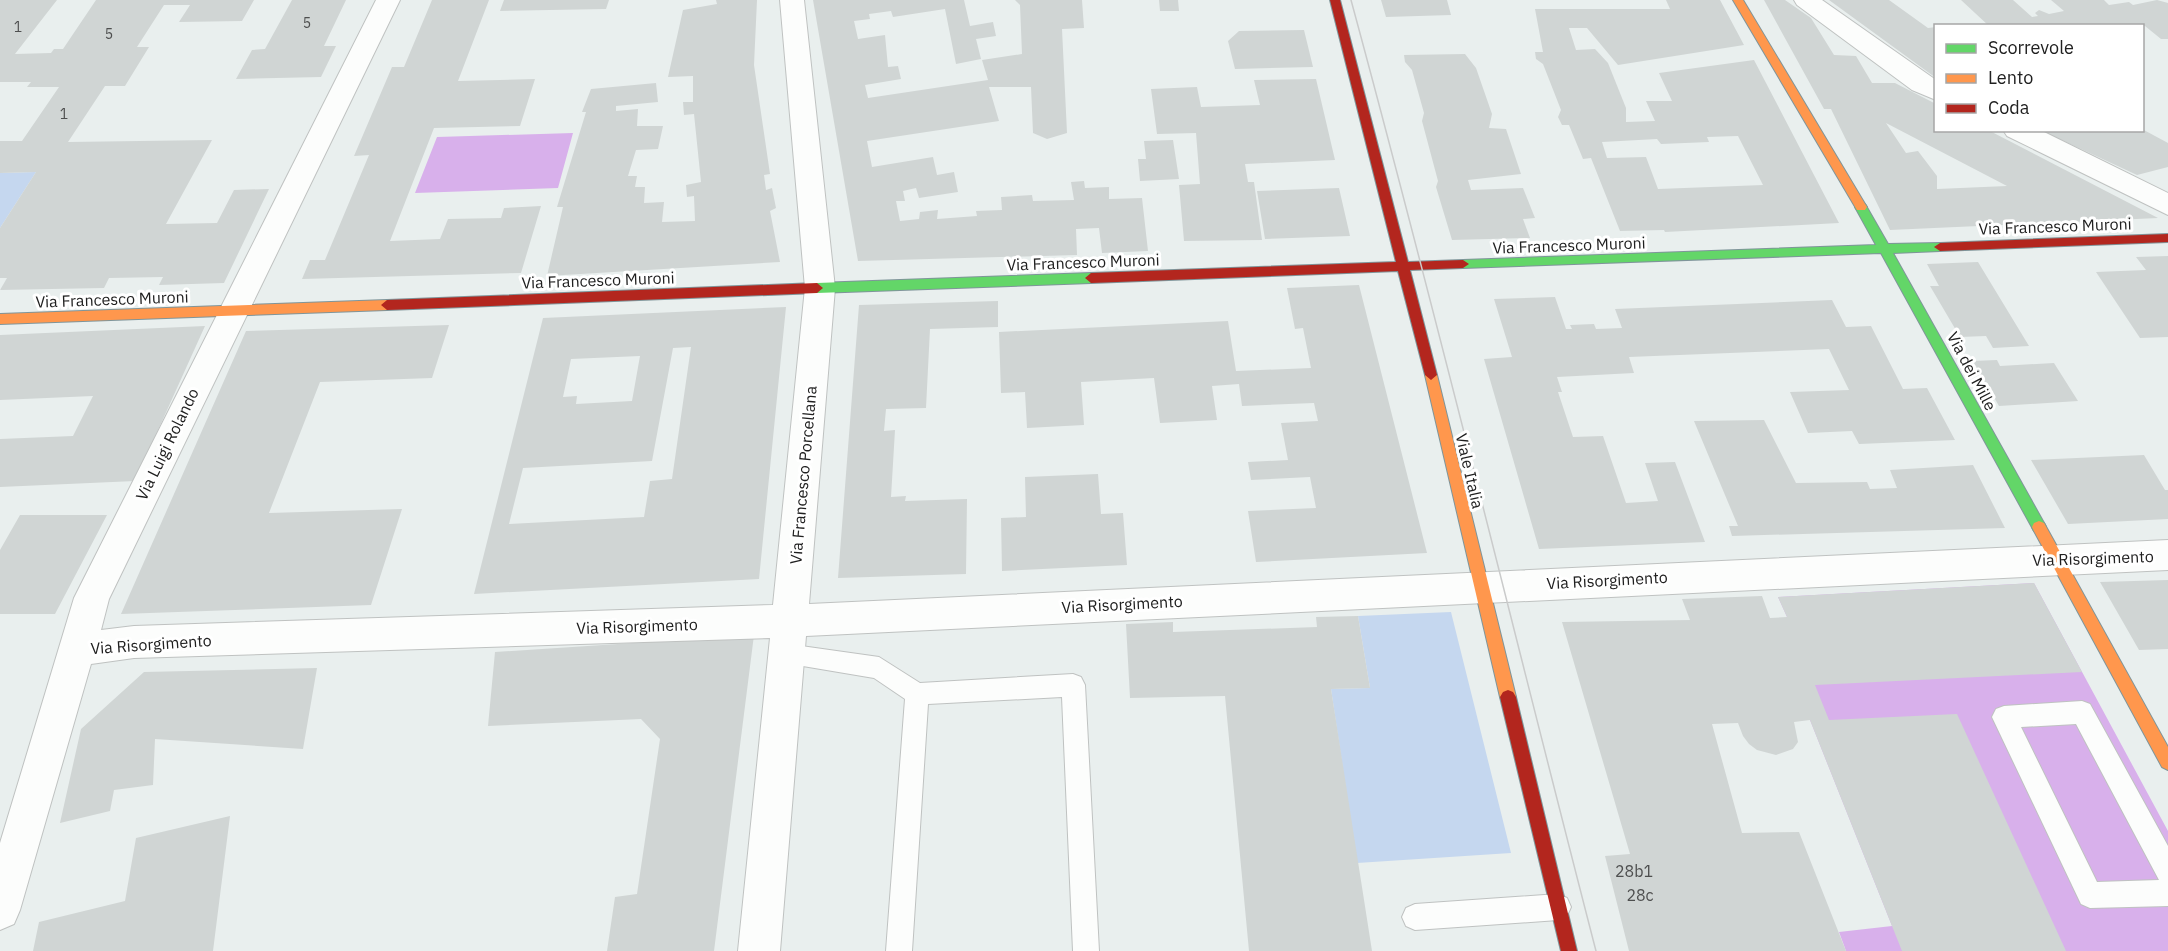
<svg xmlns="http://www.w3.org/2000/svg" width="2168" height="951" font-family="'IBM Plex Sans',sans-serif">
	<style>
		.grass { fill: #c5d7ef }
		.pitch { fill: #d8b0eb }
		.building { fill: #d0d5d4; fill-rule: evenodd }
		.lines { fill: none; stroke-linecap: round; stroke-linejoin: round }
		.lane-casing { stroke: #bfc2c1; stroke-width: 2 }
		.street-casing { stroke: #bfc2c1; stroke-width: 2 }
		.fast-casing { stroke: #7f959a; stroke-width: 2 }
		.slow-casing { stroke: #7f959a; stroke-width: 2 }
		.jam-casing { stroke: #7f959a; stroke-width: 2 }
		.lane { fill: #fcfdfc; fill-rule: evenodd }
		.street { fill: #fcfdfc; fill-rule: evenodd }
		.fast { fill: #63d668; fill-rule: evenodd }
		.slow { fill: #ff974d; fill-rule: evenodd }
		.jam { fill: #b3261e; fill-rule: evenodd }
		.tram { stroke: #cacbcb; stroke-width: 1.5 }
		.labels { text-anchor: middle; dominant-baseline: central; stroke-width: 6; stroke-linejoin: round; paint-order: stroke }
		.number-label { font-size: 14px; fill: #4e4f4f }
		.street-label { font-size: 16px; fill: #202020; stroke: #fff }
		.near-number-label { font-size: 16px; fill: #4e4f4f }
	</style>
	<rect width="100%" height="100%" fill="#e9efee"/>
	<path class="grass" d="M36,172L0,228V173Z
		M1451,612L1511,853L1357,863L1331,689L1370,688L1358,616Z"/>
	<path class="pitch" d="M573,133L558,188L415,193L437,137Z
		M2034,583L2168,831V951H1846L1839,932L1892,926L1810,720L1787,617L1778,597Z"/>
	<path class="building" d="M0,0H57L15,54L51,53L54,49H63L96,0H254L242,21L179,22L190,5H164L137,47H149L125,86H105L68,142L212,140L166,224L217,223L234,190L269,189L224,283L159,285L163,277L109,278L104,288L0,290L7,278H0V228L36,172L0,173V141H22L59,87H27L31,82H0Z
		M292,0H346L324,46H336L321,77L236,79L252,50L265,49Z
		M432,0H489L458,81L535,79L520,126L434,128L390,241L440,239L448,219L501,218L504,208L541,206L521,273L302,279L310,260H325L369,155L354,156L392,67H404Z
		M504,0H609L606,9L500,11Z
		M716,0H757L754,65L770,174L764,175L766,190L772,188L776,208L770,211L780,262L547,276L563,207H557L586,112H582L591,89L656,83L658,102L616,106V111L638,109L637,126H663L658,149L636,150L628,176H637L635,187H645L644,203L664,202L662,222L695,221L694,196L687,197L686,185L701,182L694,114L684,115L683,102H693V76L668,77L683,10L717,4Z
		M813,0H964L970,26L993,22L996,36L976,39L981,59L956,64L945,9L893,17L891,11L869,14L870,19L854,21L858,39L885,35L888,67L898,66L901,79L865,85L868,98L988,80L982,60L1022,54L1020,5L1015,0H1082L1084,28L1062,29L1067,133L1047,139L1033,133L1031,87H989L999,121L867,141L872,167L933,157L937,175L954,172L958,192L919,198L916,188L903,191L905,201H896L900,221L919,219L920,212L938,210L937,219L977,216L976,211L1002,210L1001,197L1032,195L1033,201L1074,200L1071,182L1084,181L1085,188L1109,187V199L1142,198L1148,251L1102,253L1099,228L1076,229L1077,255L858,261Z
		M1159,0H1178L1179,11H1160Z
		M1381,0H1447L1451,15L1386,17Z
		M1666,0H1720L1744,45L1618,65L1587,28H1569L1576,50L1595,49L1608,63L1626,108V122L1655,121L1646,101H1672L1659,73L1754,60L1839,223L1665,232L1664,230L1620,231L1591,158L1583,159L1569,125H1562L1558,117L1561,110L1543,64L1536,59L1535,52H1543L1535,9H1670ZM1738,136L1763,185L1658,189L1646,157L1607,158L1602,142L1657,139L1661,144L1709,142L1707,137Z
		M1764,0H1785L1811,18L1834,55L1856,56L1872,83H1895L1936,104V130H1988L2158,218L1890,230L1831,109H1824ZM1886,123L2007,186L1937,189V176L1918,151L1906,153Z
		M1829,0H1889L1928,28L1936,27V78Z
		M1961,0H2013L2032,17L2038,16L2035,13L2039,10L2049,14L2064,11L2051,0H2104L2109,5L2129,2L2133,5L2157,0L2168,3V39H2161L2145,26H1989Z
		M1304,30L1313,67L1235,69L1228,41L1239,31Z
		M1465,54L1476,68L1492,114L1489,128L1506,129L1521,174L1468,180L1471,190L1523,188L1535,218L1523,219L1530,238L1452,240L1436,187L1438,181L1422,121L1424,113L1412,70L1405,62L1404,55Z
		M1316,79L1335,160L1245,164L1248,182H1254L1262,240L1184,241L1179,185L1200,184L1196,133L1157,134L1151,89L1197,87L1201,107L1260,105L1254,80Z
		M2142,129L2168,143V167L2137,175L2040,130Z
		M1173,140L1179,179L1140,181L1138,159H1146L1144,141Z
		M1339,188L1350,236L1265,239L1257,191Z
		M2168,256V337L2140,338L2096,272L2146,270L2136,257Z
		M1978,262L2029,346L1993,348L1986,336L1960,337L1930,286H1939L1927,264Z
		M1359,285L1427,553L1256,562L1248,511L1316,508L1310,477L1251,480L1248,462L1288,460L1281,423L1318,421L1314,403L1242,406L1239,384L1212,386L1217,420L1160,423L1154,378L1081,382L1084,425L1027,428L1025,392L1001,393L999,332L1228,321L1236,371L1311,368L1303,328L1295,329L1287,288Z
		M1555,297L1566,329H1572L1570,325L1594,324L1596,329L1622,328L1615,309L1832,300L1846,327L1871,326L1903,389L1927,388L1955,440L1859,444L1852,431L1808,433L1790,392L1849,390L1829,349L1629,357L1634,373L1557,377L1562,392H1558L1573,437L1603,436L1626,503L1658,501L1645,463L1675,462L1705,542L1539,549L1484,359L1512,357L1494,299Z
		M998,301V327L930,329L926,408L886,409L884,431L895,430L891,497L906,496L905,501L967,499L966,574L838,578L859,305Z
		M786,307L759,579L474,594L543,318ZM691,347L672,479L650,481L644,517L509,524L523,468L652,461L673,348ZM640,356L632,401L576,404L577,396L563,397L571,359Z
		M449,325L432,378L320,382L269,513L402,509L371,605L121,614L246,331Z
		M205,326L135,481L0,487V439L73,436L93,396L0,400V335Z
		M1997,360L2000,366L2054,363L2078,401L1999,406L1973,361Z
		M1764,420L1796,483L1867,482L1870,489L1897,488L1890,470L1973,465L2005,528L1732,536L1729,526H1738L1694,421Z
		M2144,455L2165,490H2168V519L2068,524L2031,460Z
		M1098,474L1101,514L1123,513L1127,565L1002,571L1001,518L1026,517L1025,477Z
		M20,515H107L55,614H0V550Z
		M2168,580V649L2139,650L2100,582Z
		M2034,583L2082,672L1815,685L1829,720L1957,714L2066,951H1902L1810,720L1794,722L1798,742L1793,749L1776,755L1757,750L1749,744L1743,736L1738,723L1712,724L1742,833L1799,832L1846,951H1629L1605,856L1630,854L1562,622L1690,620L1682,599L1762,596L1770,618L1787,617L1778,597Z
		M1358,616L1370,688L1331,689L1372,951H1249L1225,696L1130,698L1126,624L1173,622V632L1317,627L1316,617Z
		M754,635L714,951H607L615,897L637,894L660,739L641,719L488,726L495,652Z
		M317,668L303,749L155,739L153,785L114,790L110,811L60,823L81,729L144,672Z
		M230,816L213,951H33L39,922L125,901L136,838Z"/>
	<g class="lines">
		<defs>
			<path id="lane" d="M787,644L879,657L920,683L1073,674L1081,677L1085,685L1099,951H1073L1062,697L928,704L912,951H886L905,699L874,678L779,662L775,655L779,648Z
				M2082,701L2090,704L2168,846V906L2090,908L2081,904L1992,717L1996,709L2004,706ZM2076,724L2159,880L2097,882L2021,727Z
				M1558,894L1567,898L1571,907L1567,916L1558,920L1415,930L1406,926L1402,917L1406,908L1415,904Z"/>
			<path id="street" d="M376,0H400L109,599L101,630L134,626L773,605L805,288L780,0H804L835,288L809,604L2168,540V570L806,636L780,951H738L770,638L134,658L91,664L20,910L14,924L0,930V843L74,598Z
				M1794,0H1822L1936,80V100L1912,90L1797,5Z
				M2003,130H2040L2168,193V215L2007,136Z"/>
			<path id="fast" d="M1861,203L1865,204L1888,244L1940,243L1946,247L1940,251L1893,253L2044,523L2046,527L2044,531L2039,533L2034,531L1881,253L1463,268L1457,264L1463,260L1876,245L1855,207Z
				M1091,273L1097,278L1091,283L817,293L811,288L817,283Z"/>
			<path id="slow" d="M1733,0H1743L1865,204L1867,207L1865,210H1857Z
				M387,300L393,305L387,310L0,324V314Z
				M1431,370L1437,375L1516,697L1513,702L1508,704L1503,702L1500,697L1425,375Z
				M2039,521L2044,523L2168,747V770L2162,767L2034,531L2032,527L2034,523Z"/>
			<path id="jam" d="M1330,0H1340L1408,262L1463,260L1469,264L1463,268L1410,270L1437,375L1431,380L1425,375L1398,271L1091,283L1085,278L1091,273L1396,262Z
				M2168,234V242L1940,251L1934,247L1940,243Z
				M817,283L823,288L817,293L387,310L381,305L387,300Z
				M1508,690L1513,692L1516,697L1577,951H1561L1500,697L1503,692Z"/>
		</defs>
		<use href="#lane" class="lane-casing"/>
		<use href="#street" class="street-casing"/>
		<use href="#fast" class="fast-casing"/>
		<use href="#slow" class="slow-casing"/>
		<use href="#jam" class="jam-casing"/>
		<use href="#lane" class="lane"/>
		<use href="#street" class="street"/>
		<use href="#fast" class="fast"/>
		<use href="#slow" class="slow"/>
		<use href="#jam" class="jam"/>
		<path class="tram" d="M1351,0C1437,316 1514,634 1596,951"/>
	</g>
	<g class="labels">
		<g class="number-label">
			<text x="307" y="23">5</text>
			<text x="18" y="27">1</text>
			<text x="109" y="34">5</text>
			<text x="64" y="114">1</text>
		</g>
		<g class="street-label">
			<text transform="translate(2055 226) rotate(-2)">Via Francesco Muroni</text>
			<text transform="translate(1569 245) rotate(-2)">Via Francesco Muroni</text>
			<text transform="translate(1083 262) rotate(-2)">Via Francesco Muroni</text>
			<text transform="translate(598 280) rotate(-2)">Via Francesco Muroni</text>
			<text transform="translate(112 299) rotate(-2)">Via Francesco Muroni</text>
			<text transform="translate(1972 371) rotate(62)">Via dei Mille</text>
			<text transform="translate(167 444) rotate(-64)">Via Luigi Rolando</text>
			<text transform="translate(1470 471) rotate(77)">Viale Italia</text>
			<text transform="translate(803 475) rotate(-85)">Via Francesco Porcellana</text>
			<text transform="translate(2093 558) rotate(-2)">Via Risorgimento</text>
			<text transform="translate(1607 580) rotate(-3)">Via Risorgimento</text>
			<text transform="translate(1122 604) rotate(-3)">Via Risorgimento</text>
			<text transform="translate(637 626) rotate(-2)">Via Risorgimento</text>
			<text transform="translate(151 644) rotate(-4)">Via Risorgimento</text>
		</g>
		<g class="near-number-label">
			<text x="1634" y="871">28b1</text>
			<text x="1640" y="895">28c</text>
		</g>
	</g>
	<rect x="1934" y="24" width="210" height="108" fill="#ffffff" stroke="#a6a6a6" stroke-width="1.5"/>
	<rect x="1946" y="44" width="30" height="9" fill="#63d668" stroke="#a6a6a6" stroke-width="1.5"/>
	<text x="1988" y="54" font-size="18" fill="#202020">Scorrevole</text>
	<rect x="1946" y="74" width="30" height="9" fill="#ff974d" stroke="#a6a6a6" stroke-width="1.5"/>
	<text x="1988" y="84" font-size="18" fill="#202020">Lento</text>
	<rect x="1946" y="104" width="30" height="9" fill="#b3261e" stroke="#a6a6a6" stroke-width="1.5"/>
	<text x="1988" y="114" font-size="18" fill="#202020">Coda</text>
</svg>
